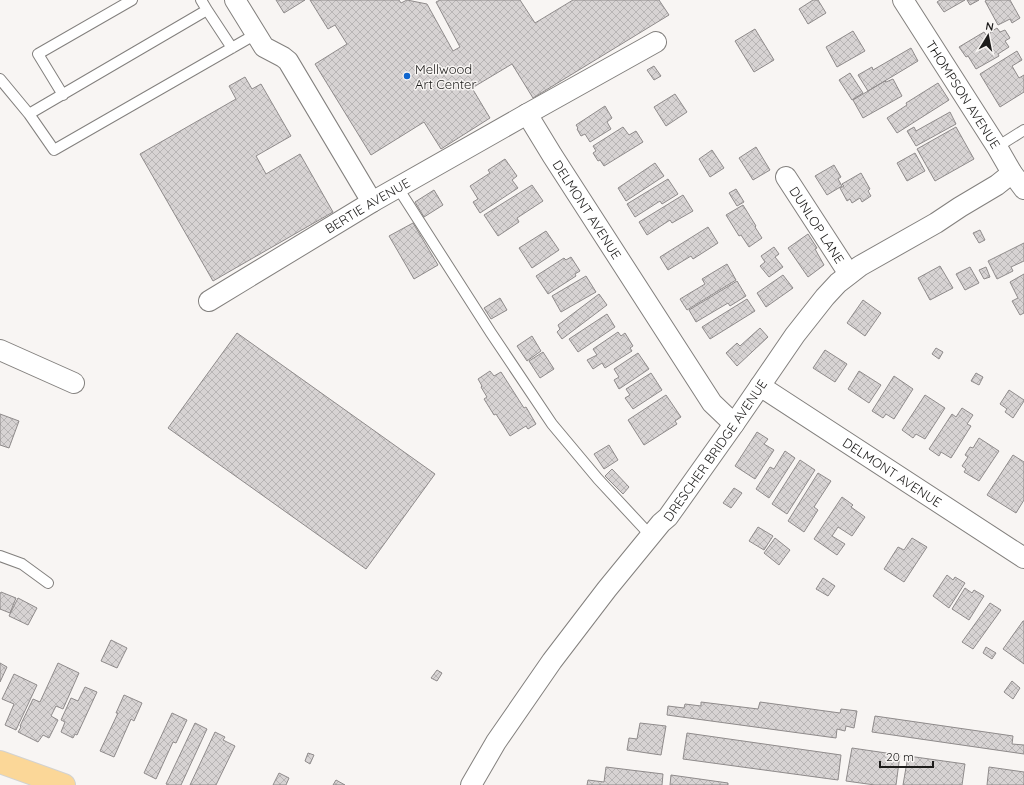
<svg xmlns="http://www.w3.org/2000/svg" width="1024" height="785" font-family="Quicksand,sans-serif">
	<style>
		.building { fill: url(#building-cross-hatch); stroke: #8f8b8b }
		.lines { fill: none; stroke-linecap: round; stroke-linejoin: round }
		.service-casing { stroke: #83807e; stroke-width: 12 }
		.minor-casing { stroke: #83807e; stroke-width: 22 }
		.primary-casing { stroke: #d2d2d1; stroke-width: 24 }
		.service { stroke: #fff; stroke-width: 10 }
		.minor { stroke: #fff; stroke-width: 20 }
		.primary { stroke: #fbd798; stroke-width: 22 }
		.poi-dot { fill: #0f65ce; stroke: #f8f5f3; stroke-width: 1.5 }
		.labels { text-anchor: middle; dominant-baseline: central; stroke-width: 3; stroke-linejoin: round; paint-order: stroke }
		.poi-label { font-size: 13px; fill: #1d1c1b; stroke: #f8f5f3; text-anchor: start }
		.street-label { font-size: 13px; fill: #1d1c1b; stroke: #f8f5f3 }
	</style>
	<defs>
		<pattern id="building-cross-hatch" width="8" height="8" patternUnits="userSpaceOnUse"><rect width="8" height="8" fill="#d7d3d3"/><path d="M0 0l8 8M0 8l8-8" fill="none" stroke="#b8b5b5"/></pattern>
	</defs>
	<rect width="100%" height="100%" fill="#f8f5f3"/>
	<path class="building" d="M276,0H305L284,13Z
		M310,0H399L401,3L407,0L427,4L453,51L460,47L436,2L440,0H520L535,23L573,0H659L669,15L533,98L512,64L472,88L490,118L441,149L424,122L371,155L315,64L347,44L335,25L328,29Z
		M813,0H818L826,13L808,24L799,9Z
		M940,0H965L944,12L937,2Z
		M967,0H979L970,5Z
		M987,0H1010L1020,18L1012,23L1010,19L998,25L985,1Z
		M997,28L1000,32L1005,30L1010,38L1005,41L1009,47L998,54L999,56L976,69L968,56L966,57L959,47L984,32L986,35Z
		M755,29L774,60L754,72L735,41Z
		M853,31L865,51L837,67L826,47Z
		M911,48L918,61L868,91L858,75L872,67L873,70Z
		M1017,51L1022,60L1012,66L1019,78L1024,75V92L1000,107L980,74Z
		M654,66L661,76L654,80L647,70Z
		M850,73L863,93L852,100L839,80Z
		M245,77L252,89L261,84L291,136L256,156L266,174L300,154L333,212L213,281L140,154L236,99L229,86Z
		M893,79L902,96L863,118L853,100L885,81L886,82Z
		M938,83L949,100L897,133L887,118L907,105L906,103Z
		M675,94L687,112L666,126L654,107Z
		M605,106L612,118L607,122L611,129L590,142L585,134L581,136L577,129L578,128L576,125Z
		M950,112L956,124L916,146L907,131L914,127L916,131Z
		M623,127L629,135L636,131L643,142L604,166L600,160L598,161L593,153L596,151L593,146Z
		M956,127L974,159L935,181L917,149Z
		M756,147L770,170L753,180L739,158Z
		M712,150L724,168L710,177L699,159Z
		M915,153L925,171L907,181L897,163Z
		M505,159L517,176L512,180L518,188L480,213L473,202L478,199L470,186L490,173L488,170Z
		M655,163L664,176L626,201L618,188Z
		M834,165L841,177L838,179L842,186L827,195L815,176Z
		M861,173L870,189L868,191L871,196L862,202L860,198L852,203L850,199L847,201L840,188L844,186L842,184Z
		M668,179L678,194L662,204L660,201L635,217L627,204Z
		M532,185L543,201L517,218L519,222L498,236L484,215Z
		M736,189L744,202L737,206L729,193Z
		M434,190L443,205L424,217L415,202Z
		M683,195L693,211L672,223L670,220L647,235L639,222Z
		M743,205L756,226L755,227L762,238L749,247L741,235L739,236L726,215Z
		M413,223L438,265L414,279L389,236Z
		M708,227L718,243L693,259L691,256L668,270L660,257Z
		M980,230L985,240L979,243L973,233Z
		M546,231L559,250L532,268L519,248Z
		M808,234L817,248L815,249L824,265L808,277L788,248Z
		M1024,243V261L1011,267L1013,271L997,279L988,261Z
		M774,247L779,254L775,257L783,267L769,277L760,266L765,262L761,256Z
		M571,257L580,271L575,274L576,276L548,294L536,276L564,258L566,260Z
		M727,264L736,280L687,310L680,299L705,284L702,279Z
		M940,266L953,288L930,300L918,278Z
		M970,267L979,283L965,290L956,274Z
		M986,267L990,277L984,279L979,270Z
		M1024,274V313L1020,315L1012,301L1018,298L1010,282Z
		M783,275L793,288L766,307L757,293Z
		M586,276L596,292L561,312L552,296Z
		M737,281L746,296L730,306L728,303L696,322L689,310Z
		M599,294L607,305L562,339L557,332L560,329L558,325Z
		M500,298L507,310L491,319L484,308Z
		M747,299L755,311L710,339L702,327Z
		M863,300L881,313L865,336L847,323Z
		M607,314L615,327L578,352L569,339Z
		M760,328L768,337L737,366L726,353L737,343L740,346Z
		M618,332L621,336L625,333L633,346L630,348L632,351L605,368L602,363L593,369L587,360L597,355L593,349Z
		M237,333L435,474L366,569L168,428Z
		M532,336L541,351L527,361L517,346Z
		M936,348L943,352L939,359L932,354Z
		M825,350L847,364L835,382L813,368Z
		M543,352L554,369L540,378L529,361Z
		M638,353L649,369L619,389L614,380L619,377L614,369Z
		M490,371L494,376L501,372L524,408L526,407L536,424L528,429L526,426L510,436L496,414L494,415L484,399L487,397L481,387L482,386L478,379Z
		M859,371L881,385L869,403L848,389Z
		M651,373L662,390L633,409L625,398L630,395L626,389Z
		M976,373L983,377L979,385L971,381Z
		M894,376L913,389L894,419L886,414L883,418L872,411Z
		M1009,390L1024,400V401L1013,418L1005,412L1007,409L1000,404Z
		M666,395L681,417L675,421L677,424L644,445L628,420Z
		M925,395L945,408L925,439L916,434L913,438L902,430Z
		M962,408L973,415L967,424L971,426L951,458L941,452L939,456L929,449L952,414L956,417Z
		M0,414L19,421L9,448L0,445Z
		M757,432L768,439L764,444L774,450L755,479L735,466Z
		M979,438L999,451L979,481L964,472L966,469L962,466L968,457L965,455L970,447L973,448Z
		M609,445L618,460L604,469L594,454Z
		M785,451L795,458L769,498L756,489L770,467L774,469Z
		M1013,455L1024,462V500L1016,513L987,495Z
		M800,460L815,470L787,514L772,504Z
		M612,469L629,487L623,494L605,476Z
		M818,473L831,481L814,507L818,510L804,532L788,521Z
		M734,488L742,493L731,508L723,503Z
		M842,497L853,505L851,507L865,517L852,536L838,527L832,536L845,544L837,555L814,539Z
		M758,527L773,536L764,550L749,541Z
		M775,538L790,550L779,565L764,553Z
		M912,538L927,547L904,582L884,569L898,547L904,550Z
		M947,575L953,580L955,577L965,583L949,608L933,596Z
		M823,578L835,586L828,596L816,589Z
		M965,588L972,593L974,590L984,596L969,620L952,609Z
		M1,592L16,598L10,613L0,609V594Z
		M18,598L37,608L28,625L9,616Z
		M990,603L1001,610L973,649L962,642Z
		M1023,621H1024V664L1003,649Z
		M111,640L127,648L117,668L101,661Z
		M986,647L996,653L992,659L983,653Z
		M0,663L7,667L0,682Z
		M58,663L79,673L63,709L56,706L51,716L58,720L49,738L43,735L38,742L18,732L21,727L20,726L33,699L40,702Z
		M437,670L442,673L437,681L431,678Z
		M14,674L37,685L16,730L5,725L14,704L2,699Z
		M1012,681L1020,688L1013,699L1004,692Z
		M85,687L97,692L77,735L75,734L73,738L61,732L65,722L61,720L71,698L78,701Z
		M124,695L142,703L134,721L131,719L114,757L100,751L118,713H116Z
		M701,702L758,709L760,702L840,713L841,709L857,711L854,728L846,726L845,731L837,729L836,738L667,715L668,706L684,708L685,704L701,706Z
		M172,713L187,720L176,743L173,742L156,779L144,773Z
		M875,716L1013,736L1012,744L1024,745V754L872,732Z
		M195,723L207,729L181,785H168L166,784Z
		M640,723L666,726L661,755L627,750L629,738L637,739Z
		M215,732L225,737L223,740L235,746L216,785H190Z
		M687,733L841,755L838,780L683,759Z
		M852,748L900,755L896,785H875L846,781Z
		M308,753L314,755L310,764L305,761Z
		M908,756L965,764L962,785H903Z
		M606,767L663,774L662,785H587L588,780L604,782Z
		M989,767L1024,772V785H987Z
		M279,773L289,778L286,785H273Z
		M671,775L728,783V785H670Z
		M336,780L345,785H333Z"/>
	<g class="lines">
		<defs>
			<path id="service" d="M201,0L207,10
				M0,79L29,114L54,150L256,34
				M63,95L38,54L132,0
				M29,114L207,10L232,48
				M997,147L1024,130
				M398,188L491,333L552,424L598,479L651,536
				M0,556L22,564L48,583"/>
			<g id="minor">
				<path d="M235,0L264,47L283,57L288,61L372,202"/>
				<path id="s1" d="M903,0L997,147L1012,173L1024,189"/>
				<path id="s2" d="M527,114L552,155L712,403L734,424"/>
				<path id="s3" d="M786,177L849,274"/>
				<path id="s4" d="M209,301L372,202L527,114L656,42"/>
				<path d="M0,350L74,383"/>
				<path id="s5" d="M760,386L1024,558"/>
				<path id="s6" d="M471,785L496,742L552,661L607,589L661,523L668,517L734,424L795,335L825,297L838,283L860,266L936,223L960,207L997,185L1012,173"/>
			</g>
			<path id="primary" d="M0,762L64,785"/>
		</defs>
		<use href="#service" class="service-casing"/>
		<use href="#minor" class="minor-casing"/>
		<use href="#primary" class="primary-casing"/>
		<use href="#service" class="service"/>
		<use href="#minor" class="minor"/>
		<use href="#primary" class="primary"/>
	</g>
	<circle class="poi-dot" cx="407" cy="76" r="4"/>
	<g class="labels">
		<g class="poi-label">
			<text x="415" y="69">Mellwood<tspan x="415" dy="15">Art Center</tspan></text>
		</g>
		<g class="street-label">
			<text stroke="none"><textPath href="#s1" startOffset="112">THOMPSON AVENUE</textPath></text>
			<text stroke="none"><textPath href="#s4" startOffset="185">BERTIE AVENUE</textPath></text>
			<text stroke="none"><textPath href="#s2" startOffset="113">DELMONT AVENUE</textPath></text>
			<text stroke="none"><textPath href="#s3" startOffset="57">DUNLOP LANE</textPath></text>
			<text stroke="none"><textPath href="#s6" startOffset="415">DRESCHER BRIDGE AVENUE</textPath></text>
			<text stroke="none"><textPath href="#s5" startOffset="158">DELMONT AVENUE</textPath></text>
		</g>
	</g>
	<g transform="translate(988 36) rotate(10)" stroke="#f8f5f3" stroke-width="3" paint-order="stroke">
	<path d="M0-3L7 15L0 10L-7 15Z" fill="#1d1c1b"/>
	<text y="-6" font-size="11" font-weight="bold" text-anchor="middle" fill="#1d1c1b">N</text>
	</g>
	<path d="M880 761v6h53v-6" fill="none" stroke="#1d1c1b" stroke-width="2"/>
	<text x="886" y="761" font-size="12" fill="#1d1c1b" stroke="#f8f5f3" stroke-width="3" paint-order="stroke">20 m</text>
</svg>
